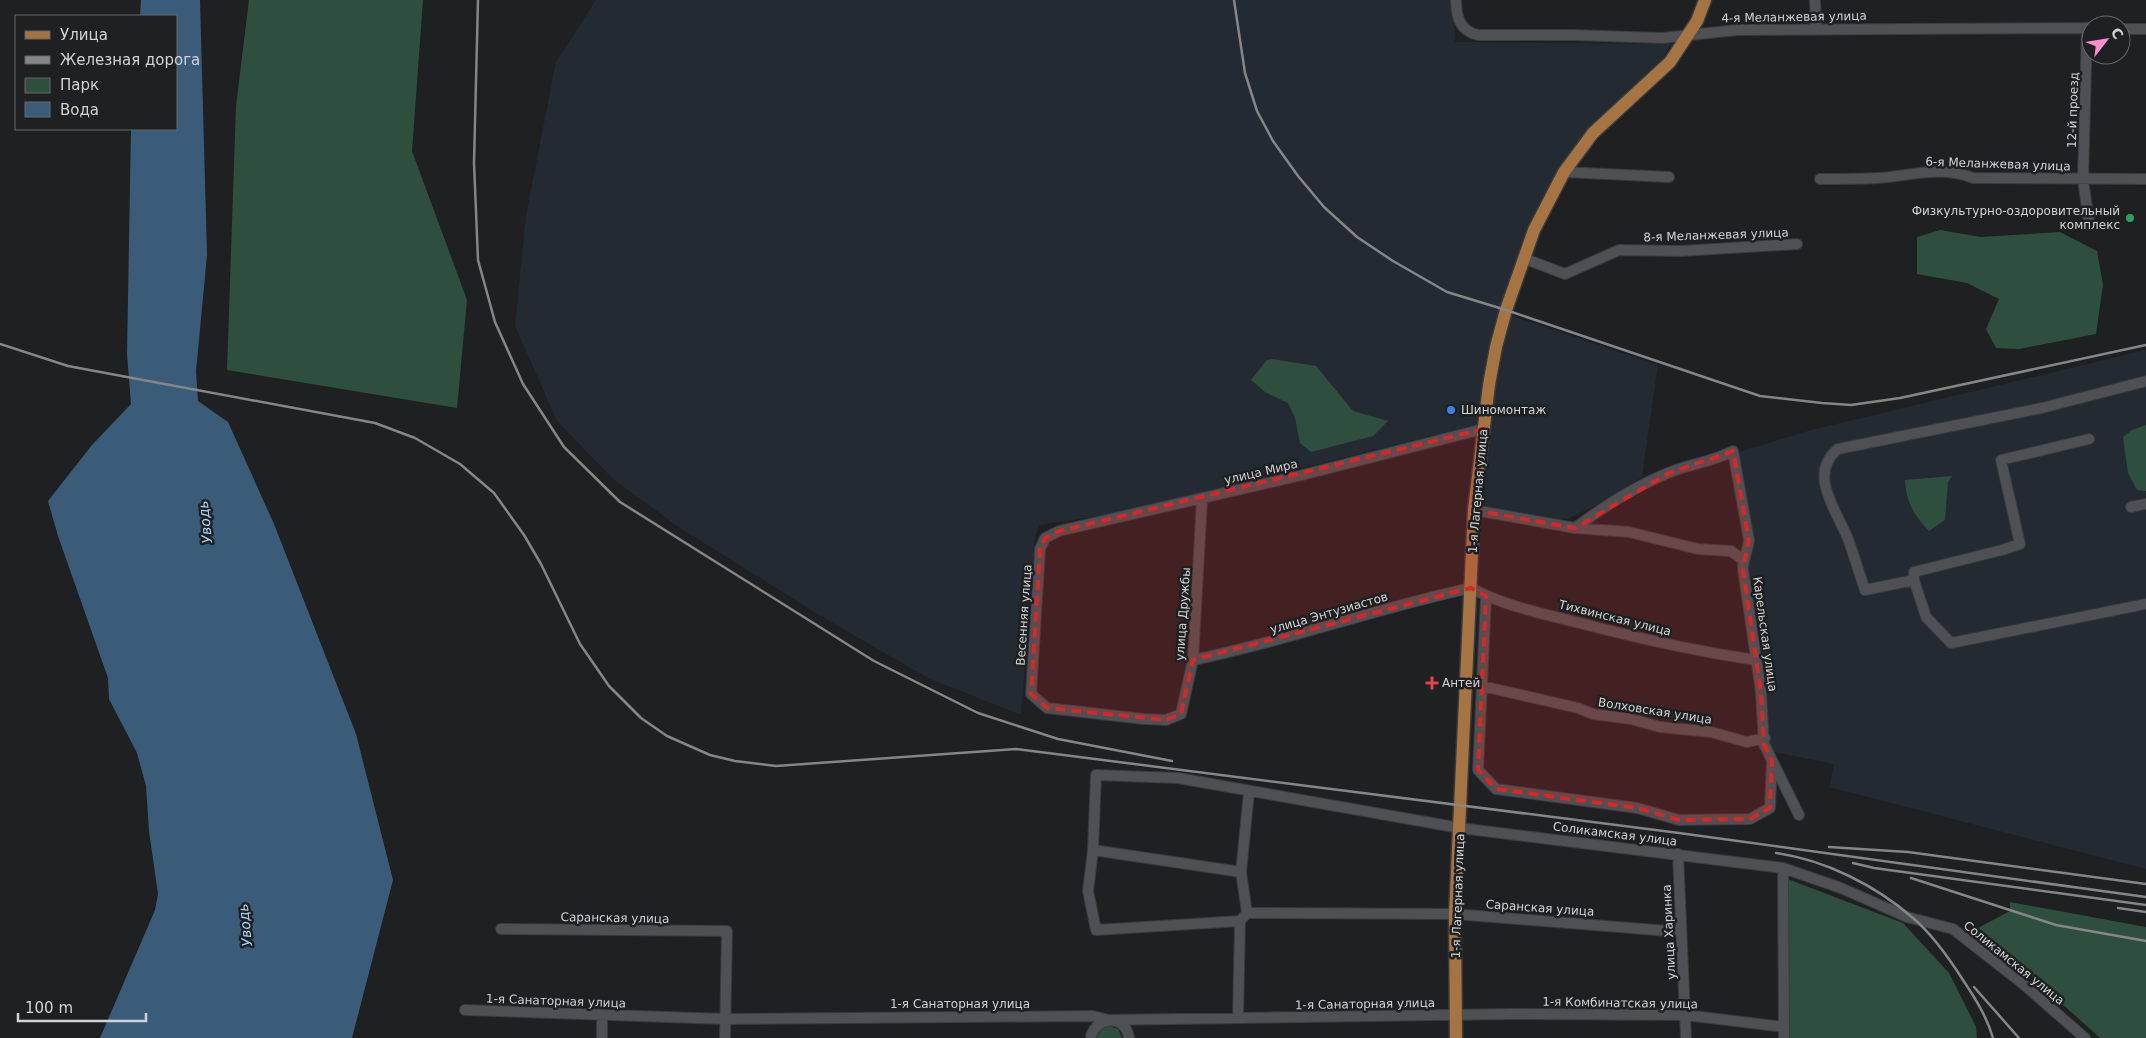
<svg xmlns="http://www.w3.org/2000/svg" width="2146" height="1038" font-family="'DejaVu Sans',sans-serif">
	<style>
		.built { fill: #242a31 }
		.green { fill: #2f4f3e }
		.water { fill: #3b5c78 }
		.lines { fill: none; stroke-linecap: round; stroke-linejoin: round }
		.minor-casing { stroke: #383a3c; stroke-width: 12 }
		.major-casing { stroke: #383a3c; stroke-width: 15 }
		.minor { stroke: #4e5053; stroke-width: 10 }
		.major { stroke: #a67342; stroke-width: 12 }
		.rail { stroke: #858688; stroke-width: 2.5 }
		.marked { fill: #d62828; fill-opacity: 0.2; stroke: #d62828; stroke-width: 4; stroke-dasharray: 10 6; stroke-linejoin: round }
		.leisure-dot { fill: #2e9e5b; stroke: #1e2022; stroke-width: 2 }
		.shop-dot { fill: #3f7fe0; stroke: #1e2022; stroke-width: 2 }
		.health-dot { fill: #e0444e; stroke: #1e2022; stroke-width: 2 }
		.labels { text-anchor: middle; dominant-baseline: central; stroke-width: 5; stroke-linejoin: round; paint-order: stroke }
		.street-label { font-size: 12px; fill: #d1d2d4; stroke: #1e2022 }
		.poi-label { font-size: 12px; fill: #d1d2d4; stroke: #1e2022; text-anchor: start }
		.water-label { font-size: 14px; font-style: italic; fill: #abd7ff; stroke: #1e2022 }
	</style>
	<rect width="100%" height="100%" fill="#1e2022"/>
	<path class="built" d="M596,0H1453L1455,42L1671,44L1662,60L1603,114L1560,166L1532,219L1513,271L1479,424L1119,513L1040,525L1035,536L1021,715L928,678L824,618L680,528L613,479L557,421L515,326L526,215L556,62Z
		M1509,315L1658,365L1642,477L1601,503L1567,519H1548L1480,509L1490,412Z
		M2146,350V869L1829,787L1834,764L1770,751L1766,740L1743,556L1749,537L1736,453L1811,430Z"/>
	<path class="green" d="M249,0H423L412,151L467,300L457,408L227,370L236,106Z
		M1940,230L1981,237L2060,232L2097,251L2103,285L2096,334L2019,349L1996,348L1986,329L1999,299L1967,283L1917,274V237Z
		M1272,359L1316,366L1353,411L1388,421L1373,436L1311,452L1300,443L1295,418L1288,403L1265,392L1251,380L1267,360Z
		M2146,425V491L2137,490L2128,473L2123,437L2132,430Z
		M1952,476L1948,482L1945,520L1929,531C1914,516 1906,501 1905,480Z
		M1785,878L1903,923L1949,973L1976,1027L1977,1038H1787Z
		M2010,902L2146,927V1038H2100L1978,928L2010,911Z
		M1110,1026L1118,1029L1122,1038H1096L1102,1028Z"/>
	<path class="water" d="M141,0H200L207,255L196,371L198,401L228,422L274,524L356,734L393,880L352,1038H100L155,910L158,894L149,831L146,786L137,753L109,699L108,678L58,536L48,501L92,445L131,404L127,354L131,129H176V16H140Z"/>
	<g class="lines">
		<defs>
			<path id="minor" d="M1456,0C1456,17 1460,31 1478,35H1573L1662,38L1737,30L2091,28
				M1815,0L1816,29
				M2087,28L2083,180L2089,222
				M2121,29H2146
				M1564,172L1669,177
				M1820,179C1839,179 1858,179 1878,178C1909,176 1942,165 1973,178L2146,179
				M1523,258L1565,274L1619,250L1681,251L1797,244
				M2146,381L2042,408L1838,449C1807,474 1837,511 1848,539C1854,555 1859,573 1865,590L1914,580L1926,617L1951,643L2146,604
				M1202,499L1193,660L1181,714L1166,720L1144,719L1047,708L1031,694L1040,549L1045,538L1059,531L1302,475L1483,429
				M2131,507L2146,504
				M1474,510L1575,528L1629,532L1698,549L1731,551L1743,560
				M1575,528C1603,507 1636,486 1668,473C1689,464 1712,462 1733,451L1749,540C1748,551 1743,559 1743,569L1761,692L1764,744L1799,815
				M1914,580V572L2002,550L2020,544L2001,460L2089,439
				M1486,596L1478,770L1496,789L1637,808L1679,820L1750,819L1770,808L1772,761
				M1193,660C1287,641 1377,608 1471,588C1510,609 1556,616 1599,628C1650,641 1702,652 1755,660
				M1482,686L1578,708L1593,714L1631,719L1660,727L1711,732L1747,742L1765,738
				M1093,850L1241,872
				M1678,854L1686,1038
				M1783,868L1784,1038
				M1247,913L1455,914L1681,932
				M1240,921L1096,930L1088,891L1093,850L1096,775L1178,778L1460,828L1783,868L1841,888L1907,917L1953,929L2022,983L2085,1038
				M501,929L727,931L725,1038
				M465,1010L725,1019L1093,1016L1109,1020L1510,1014L1685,1015L1784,1027
				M1238,1018L1240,921L1247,913L1241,872L1249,792
				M1091,1036C1098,1015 1126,1015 1129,1038
				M602,1038V1016"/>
			<path id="major" d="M1456,1038L1455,914L1474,510L1489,385L1496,347L1506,310L1534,230L1564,172L1593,133L1670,62L1697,21L1705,0"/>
		</defs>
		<use href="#minor" class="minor-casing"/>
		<use href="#major" class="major-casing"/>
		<use href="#minor" class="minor"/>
		<use href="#major" class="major"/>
		<path class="rail" d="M478,0L474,163L478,260L495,322L523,384L564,447L620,502L874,661L978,713L1058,739L1172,761
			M1234,0L1245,73L1257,111L1273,141L1298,176L1324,207L1357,237L1393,261L1447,292L1506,310L1760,396L1822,403L1851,405L1900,398L2146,345
			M0,344L68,366L375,423L415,438L460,464L494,493L524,535L541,564L580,644L609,686L641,718L667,736L710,755L735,761L776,766L1016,749L1679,833L2146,897
			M1829,847L1908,852L2146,884
			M1776,853C1825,860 1875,885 1913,918C1933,935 1949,958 1963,980C1975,998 1987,1017 1993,1038
			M1853,863L1874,868L2146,905
			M1911,878L2056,925L2146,941
			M2118,908L2146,912
			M1974,987L2019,1038"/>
	</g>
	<path class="marked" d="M1483,429L1474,510L1575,528L1669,473L1733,451L1749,540L1743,569L1761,692L1764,744L1772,761L1770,808L1750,819L1679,820L1637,808L1496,789L1478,770L1486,596L1471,588L1193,660L1181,714L1166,720L1047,708L1031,694L1040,549L1045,538L1059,531Z"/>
	<circle class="leisure-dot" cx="2130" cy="218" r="5"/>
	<circle class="shop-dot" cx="1451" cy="410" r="5"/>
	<path class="health-dot" d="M1429.5 675.5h5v5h5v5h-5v5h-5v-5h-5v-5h5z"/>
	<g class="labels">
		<g class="street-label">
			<text transform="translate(1794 17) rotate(-1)">4-я Меланжевая улица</text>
			<text transform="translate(2073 110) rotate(-88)">12-й проезд</text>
			<text transform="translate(1998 164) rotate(2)">6-я Меланжевая улица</text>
			<text transform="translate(1716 235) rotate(-2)">8-я Меланжевая улица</text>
			<text transform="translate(1261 472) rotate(-13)">улица Мира</text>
			<text transform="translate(1478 491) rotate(-85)">1-я Лагерная улица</text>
			<text transform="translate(1329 613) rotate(-16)">улица Энтузиастов</text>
			<text transform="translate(1183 614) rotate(-86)">улица Дружбы</text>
			<text transform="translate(1024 615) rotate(-86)">Весенняя улица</text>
			<text transform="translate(1615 618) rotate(14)">Тихвинская улица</text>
			<text transform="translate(1765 634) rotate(82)">Карельская улица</text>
			<text transform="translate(1655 711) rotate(9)">Волховская улица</text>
			<text transform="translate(1615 834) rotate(7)">Соликамская улица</text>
			<text transform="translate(1458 896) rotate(-88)">1-я Лагерная улица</text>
			<text transform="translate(1540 908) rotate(4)">Саранская улица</text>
			<text transform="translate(615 918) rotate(1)">Саранская улица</text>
			<text transform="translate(1669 932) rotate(-93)">улица Харинка</text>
			<text transform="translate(2014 963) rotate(39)">Соликамская улица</text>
			<text transform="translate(556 1001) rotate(2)">1-я Санаторная улица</text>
			<text transform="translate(1620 1003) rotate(1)">1-я Комбинатская улица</text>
			<text x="960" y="1004">1-я Санаторная улица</text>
			<text transform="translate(1365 1004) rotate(-1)">1-я Санаторная улица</text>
		</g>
		<g class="poi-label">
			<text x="2120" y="211" text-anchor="end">Физкультурно-оздоровительный<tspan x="2120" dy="14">комплекс</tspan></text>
			<text x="1461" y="410">Шиномонтаж</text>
			<text x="1442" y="683">Антей</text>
		</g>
		<g class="water-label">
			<text transform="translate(205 522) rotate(-96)">Уводь</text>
			<text transform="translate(245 925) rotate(-96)">Уводь</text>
		</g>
	</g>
	<rect x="15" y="15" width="162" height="115" fill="#1e2022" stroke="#666769"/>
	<rect x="25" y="31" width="25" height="8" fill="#a67342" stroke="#666769"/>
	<text x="60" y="40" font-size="15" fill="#d1d2d4">Улица</text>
	<rect x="25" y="56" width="25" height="8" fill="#858688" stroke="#666769"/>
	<text x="60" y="65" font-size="15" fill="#d1d2d4">Железная дорога</text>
	<rect x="25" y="78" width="25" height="15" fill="#2f4f3e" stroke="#666769"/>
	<text x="60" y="90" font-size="15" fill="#d1d2d4">Парк</text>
	<rect x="25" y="102" width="25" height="15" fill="#3b5c78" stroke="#666769"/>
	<text x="60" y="115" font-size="15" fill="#d1d2d4">Вода</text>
	<g transform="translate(2106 40) rotate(59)"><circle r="24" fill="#1e2022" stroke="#666769"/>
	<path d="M0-4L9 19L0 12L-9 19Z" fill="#f890cb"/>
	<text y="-8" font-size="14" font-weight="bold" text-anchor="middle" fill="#d1d2d4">С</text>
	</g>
	<path d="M18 1013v8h128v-8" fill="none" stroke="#d1d2d4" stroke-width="2.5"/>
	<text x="25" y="1013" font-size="15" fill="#d1d2d4" stroke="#1e2022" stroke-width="4" paint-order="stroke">100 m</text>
</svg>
